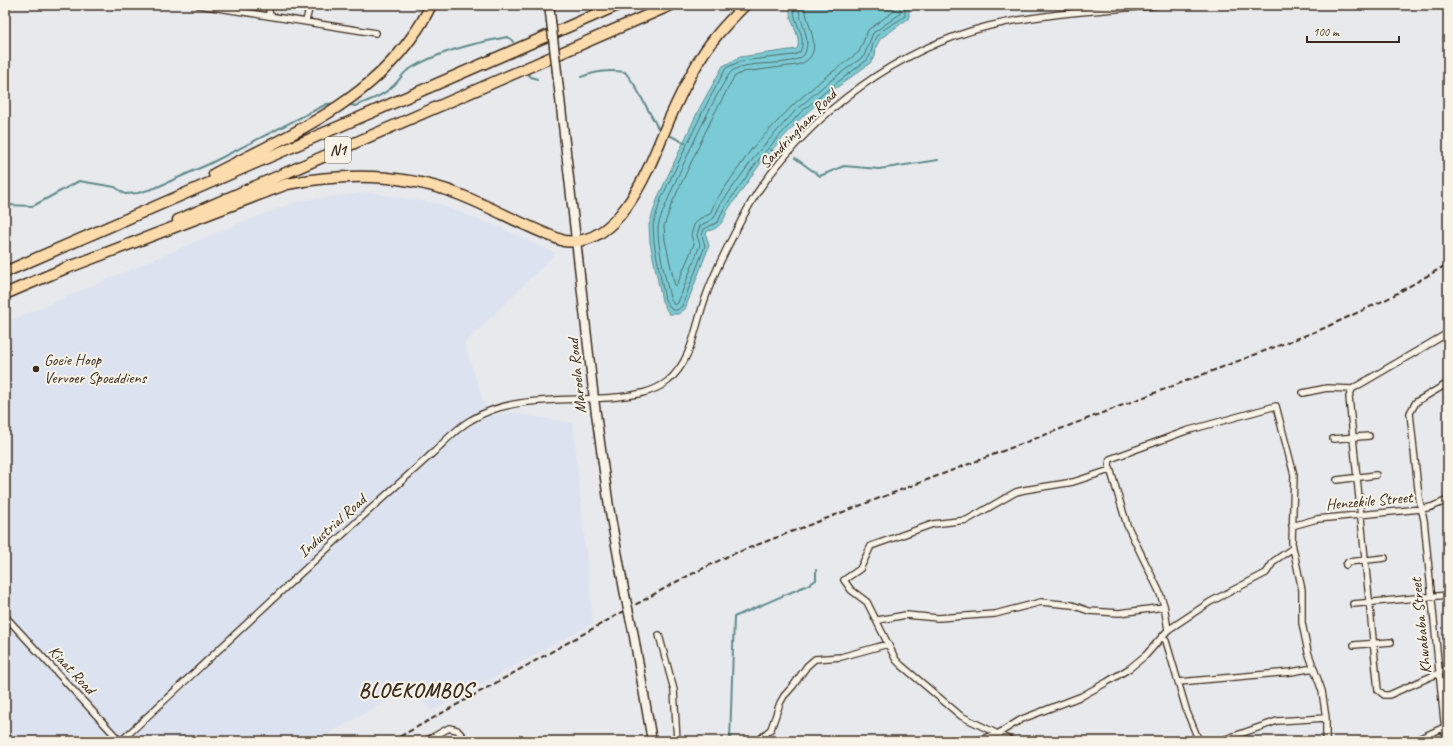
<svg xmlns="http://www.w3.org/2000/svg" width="1453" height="746" font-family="Caveat,sans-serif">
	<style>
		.built { fill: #dce2ef }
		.water { fill: #7acbd5; stroke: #618b8c }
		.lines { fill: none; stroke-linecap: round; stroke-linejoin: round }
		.shore { stroke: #546a67; stroke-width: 1 }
		.stream { stroke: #618b8c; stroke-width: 2 }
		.street-casing { stroke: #3b2a1e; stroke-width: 8 }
		.secondary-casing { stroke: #3b2a1e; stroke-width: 11 }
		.highway-casing { stroke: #3b2a1e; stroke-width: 13 }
		.street { stroke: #f7f3e8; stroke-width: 5.5 }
		.secondary { stroke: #f7f3e8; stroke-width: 8 }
		.highway { stroke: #fcdcac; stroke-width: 10 }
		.rail { stroke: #3b2a1e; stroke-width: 2; stroke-dasharray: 6 3; stroke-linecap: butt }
		.secondary-bridge-casing { stroke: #3b2a1e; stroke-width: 11; stroke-linecap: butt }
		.secondary-bridge { stroke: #f7f3e8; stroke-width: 8 }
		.poi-dot { fill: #3b2a1e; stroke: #f7f3e8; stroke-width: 1.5 }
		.labels { text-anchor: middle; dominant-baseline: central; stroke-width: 4; stroke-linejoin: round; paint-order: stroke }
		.shield { fill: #f7f3e8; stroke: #73665b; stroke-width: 1 }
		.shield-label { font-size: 15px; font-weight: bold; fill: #3b2a1e }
		.street-label { font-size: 16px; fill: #3b2a1e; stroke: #f7f3e8 }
		.poi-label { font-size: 16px; fill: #3b2a1e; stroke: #f7f3e8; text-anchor: start }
		.district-label { font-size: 20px; font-weight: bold; letter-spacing: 1px; fill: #3b2a1e; stroke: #f7f3e8 }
	</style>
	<rect width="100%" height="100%" fill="#e7e9ec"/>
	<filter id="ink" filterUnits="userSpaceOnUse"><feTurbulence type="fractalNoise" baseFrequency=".025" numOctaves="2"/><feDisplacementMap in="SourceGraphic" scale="8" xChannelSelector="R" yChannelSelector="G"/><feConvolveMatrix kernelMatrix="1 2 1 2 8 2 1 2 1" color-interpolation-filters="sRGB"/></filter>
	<g filter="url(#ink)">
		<path class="built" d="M368,192L439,204L501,228L556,253L464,344L484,403L491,415L512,413L573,423L593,623L432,711L410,687L316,741H5V323L223,230L298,201Z"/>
		<path class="water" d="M791,5H909V18L880,39L876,47L875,56L870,63L832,91L804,115L765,157L727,211C725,220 718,230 707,231L706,235L709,246L685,309L678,314H669L662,301L650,242L649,225L658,197L699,109L723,66L740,57L797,49C803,34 786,21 791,5Z"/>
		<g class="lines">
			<path class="shore" d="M794,5C792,23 808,35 800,52L794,55L741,61L726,68L703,111L661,199L653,225L654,242L665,300L672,310H677L682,306L705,246L702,235L704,229L718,222L724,208L762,155L801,112L830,88L867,60C873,53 871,44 876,37C883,28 896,23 905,16V5
				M799,5C798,22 813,37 804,55C791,68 749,59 732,71C722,78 659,213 658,227C657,246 666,279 670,298L674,305L678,303L700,245L697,235L700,226L714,218L720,205L758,152L797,109L826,84L864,56L873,33L900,14V5
				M805,5C805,25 829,56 797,65L743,72L734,77L713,116L672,203L664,226L665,240L675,286L677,285L694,244L691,235L694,225L699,219L710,214L715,202L753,147L794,104L823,79L859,52L868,30L894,11V5"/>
			<path class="stream" d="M527,73L531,77L537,79
				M581,77C597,71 609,70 625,72L634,84L658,128
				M350,105L355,106C368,101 383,96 393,86C399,81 402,74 408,70C439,51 472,44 507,37L511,39L513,42
				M671,136L685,143
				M771,150L778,153
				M795,158L820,176L844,166L879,169L938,160
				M5,205L33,206L79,181L115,187L125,194L138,193L155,188L209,164L327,104L337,103
				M730,741L734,617L810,584L816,580V570"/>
			<defs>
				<path id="street" d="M199,5L376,33
					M268,5L270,16
					M306,21L310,5
					M1448,333L1357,386L1352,389L1349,397L1378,690L1384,695H1389L1448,669
					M1303,393L1327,388L1352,389
					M1333,439L1369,436
					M1337,480L1376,475
					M1292,526L1317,519L1421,509L1431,507L1448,500
					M1346,565L1348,562L1385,558
					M1353,604L1448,595
					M5,616L120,741
					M878,620L906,615L938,618L995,614L1041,602L1072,605L1089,611L1119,613L1164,607
					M1168,630L1164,605L1159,591L1127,525L1109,465L1110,459L1186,431L1276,406L1294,475L1292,543L1302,590V623L1308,652L1322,691L1326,718V741
					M659,635L674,690L677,741
					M1163,637L1166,641L1187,712L1199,741
					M1354,645L1391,642
					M1179,682L1291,672L1314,668
					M121,741C206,662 289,583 375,505C395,487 415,469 435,451C446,440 457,428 471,420C513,394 569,402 617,397C634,395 653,393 668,381C693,360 695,325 706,296C712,279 720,262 728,246C738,227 748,205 761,187C816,110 897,49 989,26C1044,13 1102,11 1157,5
					M426,741L449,728L457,730L467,741
					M758,741L771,729L780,703L784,696L793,686L807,666L815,659L841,657L888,644
					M975,741L999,733L1022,719L1082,696L1107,682L1130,668L1146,655L1168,630L1210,602L1266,573L1274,561L1293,548
					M1012,741L961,716L901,665L896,660L867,602L851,590L844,580L860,569L871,546L933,524L967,520L1016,492L1024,490L1073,482L1110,470
					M1220,741L1277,721L1326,718
					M1414,741L1447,726
					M1446,741L1424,520L1419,498L1410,413L1416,402L1448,383"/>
				<path id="secondary" d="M549,5L551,21
					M557,72L594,399L609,507L625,595
					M633,631L652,741"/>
				<path id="highway" d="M214,174C287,136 366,104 414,34C421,25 426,15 431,5
					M178,220L671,5
					M67,268L287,184C345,173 402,173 458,194C494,208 527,228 564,241C622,249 651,162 669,120C677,102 686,83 696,66C708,43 727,23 745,5
					M5,272L618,5
					M5,294L73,265"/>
			</defs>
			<use href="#street" class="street-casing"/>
			<use href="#secondary" class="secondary-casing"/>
			<use href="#highway" class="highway-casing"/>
			<use href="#street" class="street"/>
			<use href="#secondary" class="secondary"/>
			<use href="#highway" class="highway"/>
			<path class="rail" d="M392,741L676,582L728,556L1322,329L1387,299L1448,264"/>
			<defs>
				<path id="secondary-bridge" d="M551,21L557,72
					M625,595L633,631"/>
			</defs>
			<use href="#secondary-bridge" class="secondary-bridge-casing"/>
			<use href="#secondary-bridge" class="secondary-bridge"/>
		</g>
	</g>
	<circle class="poi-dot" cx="36" cy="369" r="4"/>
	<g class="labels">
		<rect class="shield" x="325" y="137" width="26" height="26" rx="3"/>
		<g class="shield-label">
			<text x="338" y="150">N1</text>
		</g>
		<g class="street-label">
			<text transform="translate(798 129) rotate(-46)">Sandringham Road</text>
			<text transform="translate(577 376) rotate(-96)">Maroela Road</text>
			<text transform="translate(1369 501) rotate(-5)">Henzekile Street</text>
			<text transform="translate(332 526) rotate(-42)">Industrial Road</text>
			<text transform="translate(1421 626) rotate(-96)">Khwababa Street</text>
			<text transform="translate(72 670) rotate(47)">Kiaat Road</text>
		</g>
		<g class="poi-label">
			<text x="44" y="360">Goeie Hoop<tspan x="44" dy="18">Vervoer Spoeddiens</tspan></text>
		</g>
		<g class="district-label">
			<text x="416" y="690">BLOEKOMBOS</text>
		</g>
	</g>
	<rect width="1453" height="746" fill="none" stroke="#f7f3e8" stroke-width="20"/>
	<rect x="10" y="10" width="1433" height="726" fill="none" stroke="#3b2a1e" stroke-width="1.5" filter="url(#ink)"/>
	<path d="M1307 36v6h92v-6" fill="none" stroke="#3b2a1e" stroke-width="2"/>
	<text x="1313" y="36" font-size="12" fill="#3b2a1e" stroke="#f7f3e8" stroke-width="3" paint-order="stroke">100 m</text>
</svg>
